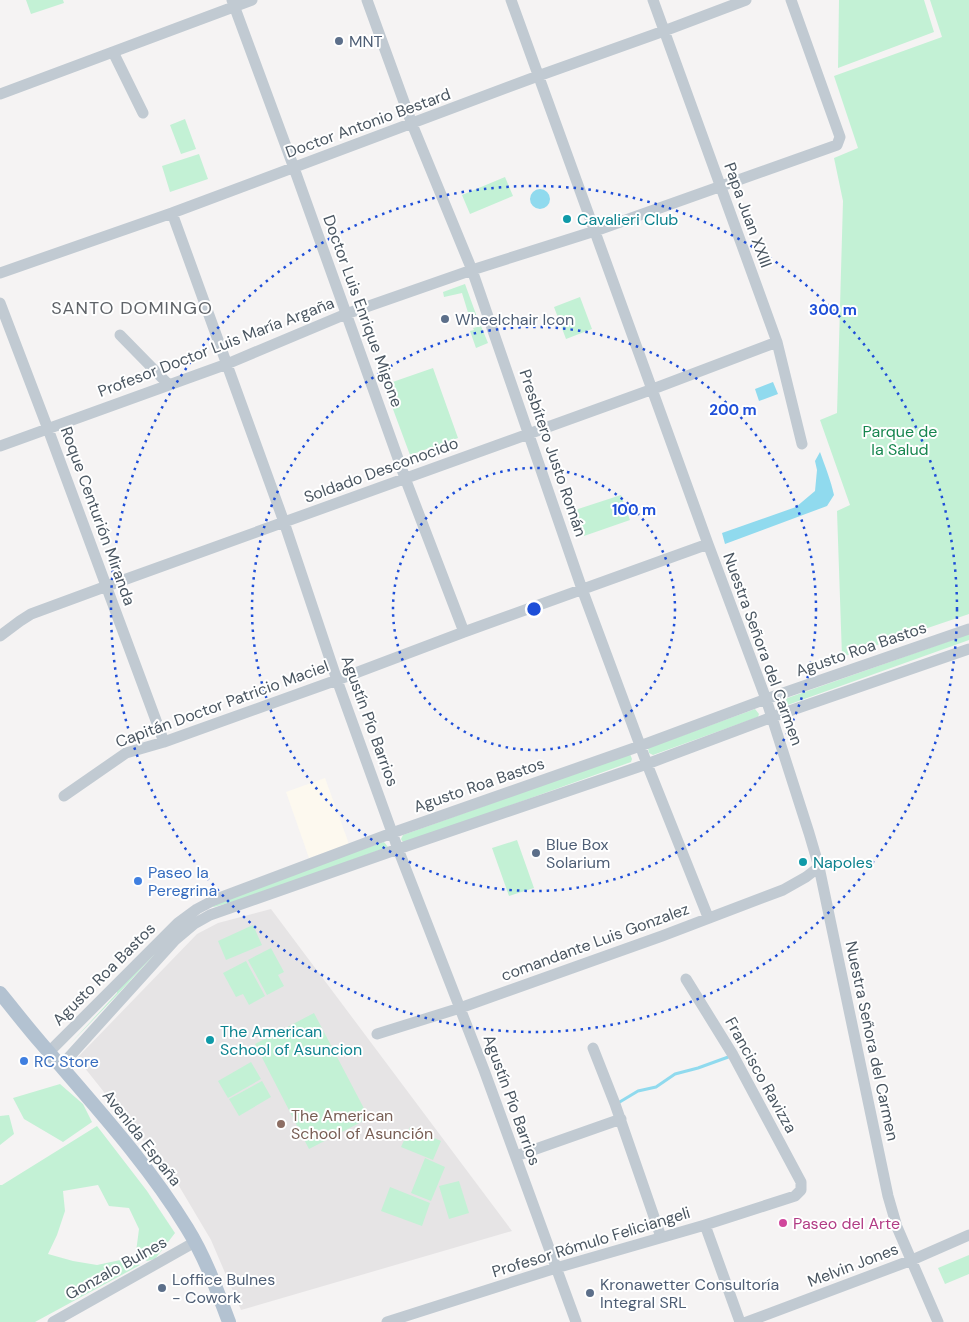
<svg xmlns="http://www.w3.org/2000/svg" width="969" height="1322" font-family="'DM Sans',sans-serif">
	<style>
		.commercial { fill: #fdf9ef }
		.education { fill: #e6e4e5 }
		.green { fill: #c3f1d5 }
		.water { fill: #90daee }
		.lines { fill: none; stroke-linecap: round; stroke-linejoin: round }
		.stream { stroke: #90daee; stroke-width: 3 }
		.minor { stroke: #c1cad2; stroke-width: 11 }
		.major { stroke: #b3c2d1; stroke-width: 14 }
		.ring { fill: none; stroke: #1d4ed8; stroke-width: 2.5; stroke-dasharray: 2.5 5 }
		.service-dot { fill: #5c6f8a; stroke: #fff; stroke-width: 2 }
		.culture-dot { fill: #0f9aa8; stroke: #fff; stroke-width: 2 }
		.shop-dot { fill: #3f7fe0; stroke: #fff; stroke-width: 2 }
		.education-dot { fill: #8d6e63; stroke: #fff; stroke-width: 2 }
		.hotel-dot { fill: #d1479c; stroke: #fff; stroke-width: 2 }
		.labels { text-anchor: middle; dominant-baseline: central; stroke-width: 4; stroke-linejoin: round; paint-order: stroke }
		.service-label { font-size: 16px; fill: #4e5e75; stroke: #fff; text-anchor: start }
		.street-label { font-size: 16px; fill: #4a5661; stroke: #fff }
		.culture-label { font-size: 16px; fill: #0d838f; stroke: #fff; text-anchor: start }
		.park-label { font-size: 16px; fill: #17864f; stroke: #fff }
		.shop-label { font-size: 16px; fill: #366cbe; stroke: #fff; text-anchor: start }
		.education-label { font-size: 16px; fill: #785e54; stroke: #fff; text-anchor: start }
		.hotel-label { font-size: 16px; fill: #b23c85; stroke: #fff; text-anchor: start }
		.neighbourhood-label { font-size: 18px; letter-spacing: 1px; fill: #5f6368; stroke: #fff }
		.centre { fill: #1d4ed8; stroke: #fff; stroke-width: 2.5 }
		.ring-label { font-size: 15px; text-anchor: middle; font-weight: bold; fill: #1d4ed8; stroke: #fff; stroke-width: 4; stroke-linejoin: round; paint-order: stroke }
	</style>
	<rect width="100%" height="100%" fill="#f5f3f3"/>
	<path class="commercial" d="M325,778L349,844L309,858L286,792Z"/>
	<path class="education" d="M271,909L512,1231L241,1310L211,1240L179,1186L80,1062L78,1057L197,934L218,923Z"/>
	<path class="green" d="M26,0H63L64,3L31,14Z
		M839,0H924L934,32L838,68Z
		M930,0H969V614L842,657L837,511L850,505L820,420L837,413L843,201L834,158L858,148L834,76L942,37Z
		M185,119L196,149L181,154L170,125Z
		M199,154L208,179L170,192L162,166Z
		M505,177L513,196L470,214L462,195Z
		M465,284L477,317L470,319L462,293L444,297L443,292Z
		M580,297L592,329L566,339L554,307Z
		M481,326L488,343L476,348L470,331L474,330L473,328Z
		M433,368L458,438L410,455L384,385Z
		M621,495L630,520L584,536L575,510Z
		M969,634V640L782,707L777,706V703L779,701Z
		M755,709L759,714L758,717L653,755L649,753L648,748Z
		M630,754L632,759L631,762L406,843L402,841L401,839L403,835Z
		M517,840L534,888L509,896L492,848Z
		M384,842L388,847L246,898L214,907L212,906L277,879Z
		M185,921L119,993L118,994L68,1046L117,993V991Z
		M253,925L262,945L226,960L218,941Z
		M271,948L284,972L278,975L284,986L267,995L248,960Z
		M246,961L265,996L249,1005L243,994L236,997L223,973Z
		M314,1013L369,1118L309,1149L255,1044Z
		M251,1062L261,1079L228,1098L218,1081Z
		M262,1081L271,1097L239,1116L229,1099Z
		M60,1084L83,1104L92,1122L63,1142L24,1119L13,1098Z
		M9,1115L14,1134L0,1145V1116Z
		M97,1126L147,1191L175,1233L155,1259L147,1261L136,1252L139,1229L129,1208L109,1206L98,1185L63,1191L65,1211L57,1235L48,1254L73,1261L97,1265L125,1259L140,1265L35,1322H0V1185H2Z
		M410,1127L441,1141L433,1160L401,1147Z
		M425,1158L445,1167L431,1201L411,1193Z
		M459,1181L469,1213L449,1219L439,1186Z
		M390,1187L430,1203L422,1226L381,1211Z
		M969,1255V1274L945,1284L938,1268Z"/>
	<path class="water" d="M530 199a10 10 0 1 1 20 0a10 10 0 1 1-20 0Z
		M773,382L778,394L759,401L755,389Z
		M820,452C825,466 831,481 834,495L827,506L725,544L722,533L796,507L815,491L817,470L815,461Z"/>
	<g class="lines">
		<path class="stream" d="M618,1103L638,1091L656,1087L675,1074L698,1068L731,1056"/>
		<path class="minor" d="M232,0L294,168L405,478L464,632
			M367,0L412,124L472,270L582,589L647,764L708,917
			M511,0L708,544L766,699L809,833L819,867L888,1196L897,1227L938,1322
			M653,0L777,342L802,444
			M113,52L143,113
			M0,94L252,0
			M172,213L284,522L337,680L398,849L484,1070L576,1322
			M0,273L172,213L538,76L664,31L746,0
			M0,303L48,429L164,742
			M120,335L169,385
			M0,446L227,364L346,314L472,270L595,231L837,145L840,137L791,0
			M0,636L20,621L31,614L107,586L653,389L777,342
			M64,796L126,753L164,742L337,680L464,632L708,544
			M377,1034L460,1008L662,936L783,890L806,877L819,867
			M593,1048L615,1104L661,1237
			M49,1052L178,923L197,909L214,900L392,833L640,746L766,699L969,629
			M61,1066L175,940L194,924L210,915L398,849L647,764L772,717L969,649
			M516,1156L621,1119
			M705,1225L740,1322
			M53,1322L195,1242
			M387,1322L556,1268L705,1225L795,1196L801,1190V1182L733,1055L686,979
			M747,1322L912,1260L969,1235"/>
		<path class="major" d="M0,993C14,1010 27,1027 41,1043C92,1103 146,1161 187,1228C205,1257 217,1290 229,1322"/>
	</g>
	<g class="ring">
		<circle cx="534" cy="609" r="141"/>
		<circle cx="534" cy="609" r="282"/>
		<circle cx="534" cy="609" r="423"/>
	</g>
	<g class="service-dot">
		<circle cx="339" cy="41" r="5"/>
		<circle cx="445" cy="319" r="5"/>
		<circle cx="536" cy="853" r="5"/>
		<circle cx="162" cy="1288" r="5"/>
		<circle cx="590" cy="1293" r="5"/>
	</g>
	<g class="culture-dot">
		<circle cx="567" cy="219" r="5"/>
		<circle cx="803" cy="862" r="5"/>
		<circle cx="210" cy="1040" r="5"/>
	</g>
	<g class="shop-dot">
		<circle cx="138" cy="881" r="5"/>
		<circle cx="24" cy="1061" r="5"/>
	</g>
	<circle class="education-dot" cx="281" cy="1124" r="5"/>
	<circle class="hotel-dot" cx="783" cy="1223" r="5"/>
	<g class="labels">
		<g class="service-label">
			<text x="349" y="41">MNT</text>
			<text x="455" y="319">Wheelchair Icon</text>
			<text x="546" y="844">Blue Box<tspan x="546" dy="18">Solarium</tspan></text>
			<text x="172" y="1279">Loffice Bulnes<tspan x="172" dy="18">- Cowork</tspan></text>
			<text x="600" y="1284">Kronawetter Consultoría<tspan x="600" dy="18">Integral SRL</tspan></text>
		</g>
		<g class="street-label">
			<text transform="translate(368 123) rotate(-20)">Doctor Antonio Bestard</text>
			<text transform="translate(748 215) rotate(70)">Papa Juan XXIII</text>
			<text transform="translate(363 311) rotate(70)">Doctor Luis Enrique Migone</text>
			<text transform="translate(216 347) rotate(-21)">Profesor Doctor Luis María Argaña</text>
			<text transform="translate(553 453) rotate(71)">Presbítero Justo Román</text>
			<text transform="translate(381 470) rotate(-20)">Soldado Desconocido</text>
			<text transform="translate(98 516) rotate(70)">Roque Centurión Miranda</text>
			<text transform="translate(763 649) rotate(70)">Nuestra Señora del Carmen</text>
			<text transform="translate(861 649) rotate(-19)">Agusto Roa Bastos</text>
			<text transform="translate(222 704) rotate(-20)">Capitán Doctor Patricio Maciel</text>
			<text transform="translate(370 721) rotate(70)">Agustín Pío Barrios</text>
			<text transform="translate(479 785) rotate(-19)">Agusto Roa Bastos</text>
			<text transform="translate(595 942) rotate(-20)">comandante Luis Gonzalez</text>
			<text transform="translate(104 974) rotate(-45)">Agusto Roa Bastos</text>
			<text transform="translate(872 1041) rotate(78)">Nuestra Señora del Carmen</text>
			<text transform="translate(761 1075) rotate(61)">Francisco Ravizza</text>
			<text transform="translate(512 1100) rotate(70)">Agustín Pío Barrios</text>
			<text transform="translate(142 1138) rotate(52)">Avenida España</text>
			<text transform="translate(591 1242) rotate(-17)">Profesor Rómulo Feliciangeli</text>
			<text transform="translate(853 1265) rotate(-21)">Melvin Jones</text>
			<text transform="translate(116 1268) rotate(-29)">Gonzalo Bulnes</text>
		</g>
		<g class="culture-label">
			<text x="577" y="219">Cavalieri Club</text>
			<text x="813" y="862">Napoles</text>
			<text x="220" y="1031">The American<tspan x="220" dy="18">School of Asuncion</tspan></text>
		</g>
		<g class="park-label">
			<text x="900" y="431">Parque de<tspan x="900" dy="18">la Salud</tspan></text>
		</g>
		<g class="shop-label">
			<text x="148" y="872">Paseo la<tspan x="148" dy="18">Peregrina</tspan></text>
			<text x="34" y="1061">RC Store</text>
		</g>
		<g class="education-label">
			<text x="291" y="1115">The American<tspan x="291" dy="18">School of Asunción</tspan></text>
		</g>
		<g class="hotel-label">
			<text x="793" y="1223">Paseo del Arte</text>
		</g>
		<g class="neighbourhood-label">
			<text x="132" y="308">SANTO DOMINGO</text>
		</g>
	</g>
	<circle cx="534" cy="609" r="8" class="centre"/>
	<g class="ring-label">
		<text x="833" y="315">300 m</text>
		<text x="733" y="415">200 m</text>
		<text x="634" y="515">100 m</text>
	</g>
</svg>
